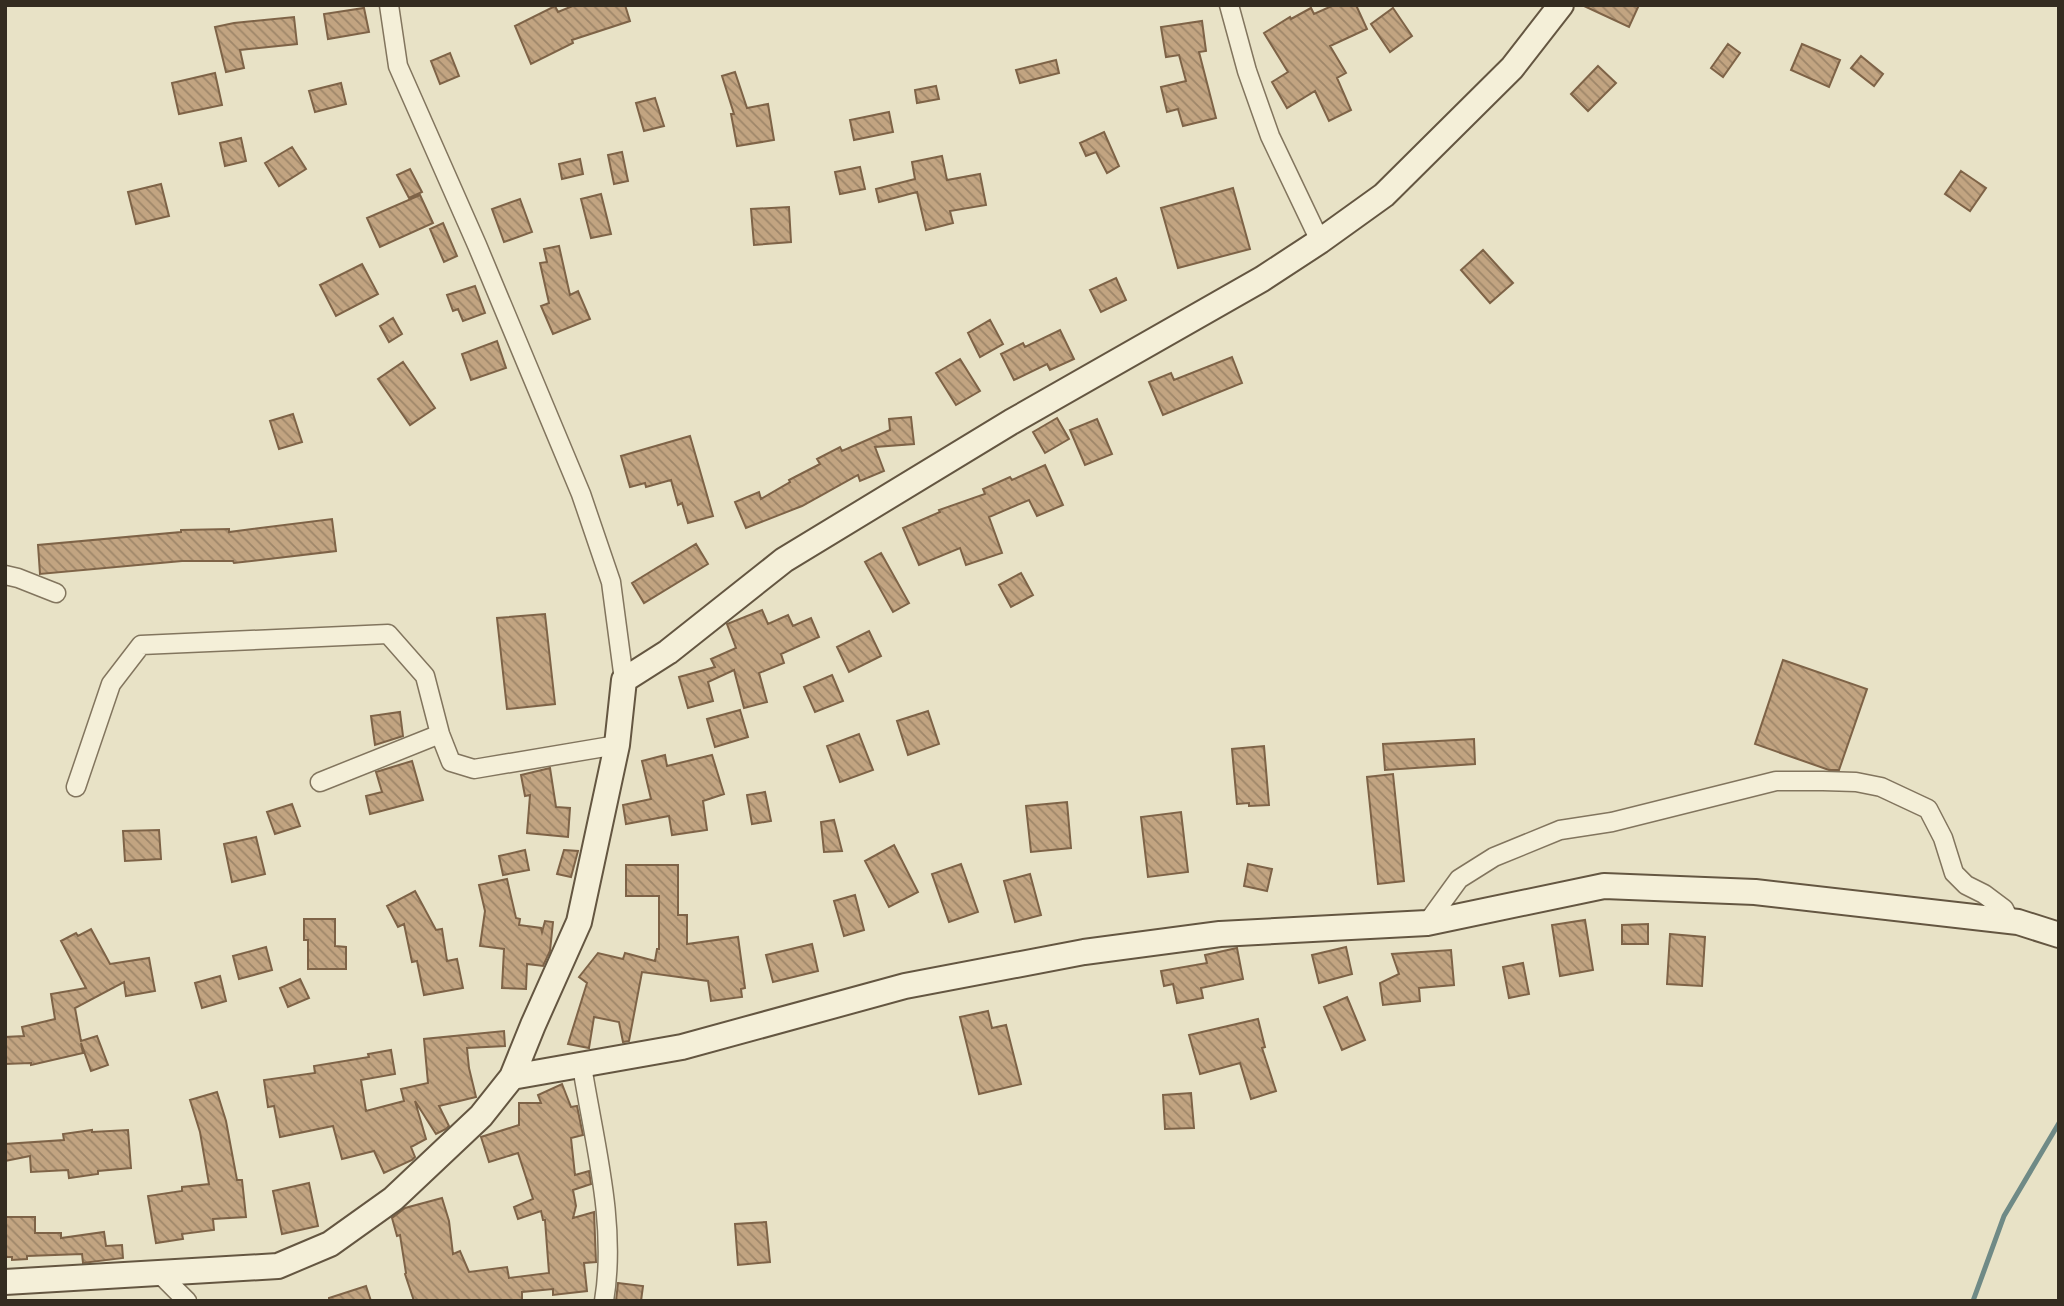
<svg xmlns="http://www.w3.org/2000/svg" width="2064" height="1306" font-family="'Noto Serif',serif">
	<style>
		.lines { fill: none; stroke-linecap: round; stroke-linejoin: round }
		.stream { stroke: #6f8a86; stroke-width: 5 }
		.building { fill: url(#building-back-hatch); stroke: #7e6347; stroke-width: 2 }
		.street-casing { stroke: #82755e; stroke-width: 21 }
		.secondary-casing { stroke: #645641; stroke-width: 28 }
		.street { stroke: #f4efd8; stroke-width: 18 }
		.secondary { stroke: #f4efd8; stroke-width: 24 }
	</style>
	<defs>
		<pattern id="building-back-hatch" width="6" height="6" patternUnits="userSpaceOnUse" patternTransform="scale(1.75)"><rect width="6" height="6" fill="#c2a481"/><path d="M-1 5l2 2M0 0l6 6M5-1l2 2" fill="none" stroke="#9e8669"/></pattern>
	</defs>
	<rect width="100%" height="100%" fill="#e8e2c6"/>
	<g class="lines">
		<path class="stream" d="M1973,1301L2004,1216L2059,1123"/>
	</g>
	<path class="building" d="M575,5H625L630,21L572,40L573,43L531,64L515,26L555,6L558,12Z
		M1334,5H1356L1367,29L1330,46L1346,73L1337,78L1351,110L1329,121L1315,91L1287,108L1272,82L1288,72L1264,33L1290,17L1291,19L1311,8L1314,14Z
		M1582,5H1639L1629,27Z
		M364,8L369,32L328,39L324,14Z
		M1393,8L1412,36L1390,52L1371,24Z
		M294,17L297,44L240,50L244,68L226,72L215,27L234,23Z
		M1202,21L1206,51L1199,52L1216,118L1183,126L1178,109L1167,112L1161,87L1186,81L1179,55L1166,57L1161,27Z
		M1728,44L1740,53L1723,77L1711,68Z
		M1802,44L1840,60L1829,87L1791,70Z
		M450,53L459,76L440,84L431,61Z
		M1861,56L1883,74L1874,86L1851,68Z
		M1056,60L1059,73L1020,83L1016,70Z
		M1598,66L1616,83L1588,111L1571,94Z
		M735,72L747,108L768,104L774,140L737,146L731,114H734L722,76Z
		M215,73L222,105L179,114L172,83Z
		M341,83L346,104L315,112L309,91Z
		M936,86L939,99L917,103L915,90Z
		M655,98L664,126L644,131L636,103Z
		M889,112L893,132L854,140L850,120Z
		M1104,132L1119,166L1107,173L1096,152L1086,156L1080,143Z
		M241,138L246,161L225,166L220,143Z
		M292,147L306,169L279,186L265,163Z
		M622,152L628,181L614,184L608,155Z
		M942,156L947,180L980,174L986,205L950,211L953,223L926,230L917,192L879,202L876,189L915,179L912,162Z
		M580,159L583,174L562,179L559,164Z
		M860,167L865,189L840,194L835,172Z
		M410,169L422,192L409,198L397,175Z
		M1961,171L1986,188L1970,211L1945,194Z
		M161,184L169,216L136,224L128,192Z
		M1233,188L1250,249L1178,268L1161,208Z
		M601,194L611,234L591,238L581,199Z
		M420,195L433,223L380,247L367,218Z
		M520,199L532,232L504,242L492,209Z
		M789,207L791,242L754,245L751,209Z
		M443,223L457,256L444,262L430,229Z
		M559,246L570,295L578,291L590,319L553,334L541,306L549,303L540,263L547,262L544,249Z
		M1483,250L1513,283L1490,303L1461,270Z
		M362,264L378,294L336,316L320,285Z
		M1116,278L1126,300L1101,312L1090,290Z
		M475,286L485,313L463,321L458,309L453,311L447,295Z
		M393,318L402,334L389,342L380,326Z
		M990,320L1003,344L980,357L968,333Z
		M1060,330L1074,359L1050,370L1047,364L1014,380L1001,354L1023,343L1025,347Z
		M497,341L506,368L471,380L462,354Z
		M1232,357L1242,383L1163,415L1149,382L1171,373L1174,380Z
		M960,359L980,391L956,405L936,373Z
		M403,362L435,408L410,425L378,379Z
		M293,414L302,442L279,449L270,421Z
		M911,417L914,444L875,447L884,471L860,481L858,475L802,506L746,528L735,502L759,492L761,499L790,482L789,480L820,464L817,459L840,447L842,451L890,430L889,419Z
		M1057,418L1069,439L1045,453L1033,432Z
		M1097,419L1112,454L1085,465L1070,430Z
		M690,436L713,516L688,523L682,503L678,505L671,480L646,487L645,483L630,487L621,456Z
		M1045,465L1063,505L1037,516L1029,500L989,517L1002,553L966,565L960,548L919,565L903,528L940,512L939,510L985,494L983,489L1010,477L1012,480Z
		M332,519L336,551L234,563L233,561H182L40,574L38,545L181,532V530L229,529V532Z
		M696,544L708,564L644,603L632,583Z
		M881,553L909,603L893,612L865,562Z
		M1021,573L1033,595L1011,607L999,585Z
		M762,610L768,624L788,615L793,626L811,618L819,637L781,654L784,663L759,673L767,702L744,708L734,670L708,682L713,701L688,708L679,677L715,667L711,659L736,648L727,624Z
		M545,614L555,704L507,709L497,618Z
		M869,631L881,656L849,672L837,647Z
		M1783,660L1867,689L1839,770H1829L1755,744Z
		M832,675L843,701L815,712L804,687Z
		M740,710L748,737L715,747L707,719Z
		M928,711L939,744L908,755L897,721Z
		M400,712L403,736L375,745L371,716Z
		M859,734L873,770L840,782L827,746Z
		M1474,739L1475,764L1385,770L1383,744Z
		M1264,746L1269,805L1249,806V803L1237,804L1232,749Z
		M665,755L667,766L712,755L724,794L703,801L707,830L672,835L669,816L626,824L623,805L651,799L642,761Z
		M412,761L423,800L370,814L366,796L382,792L376,772Z
		M550,768L556,807L570,808L568,837L527,833L530,795L525,796L521,775Z
		M1393,774L1404,881L1378,884L1367,777Z
		M765,792L771,821L752,824L747,795Z
		M1067,802L1071,848L1031,852L1026,806Z
		M292,804L300,826L275,834L267,812Z
		M1181,812L1188,872L1148,877L1141,817Z
		M834,820L842,851L824,852L821,822Z
		M159,830L161,859L125,861L123,831Z
		M256,837L265,874L232,882L224,844Z
		M894,845L918,892L889,907L865,861Z
		M525,850L529,870L503,875L499,856Z
		M564,850L578,851L571,877L557,874Z
		M961,864L978,912L949,922L932,874Z
		M1248,864L1272,869L1267,891L1244,886Z
		M626,865H678V915H687V944L738,937L745,988L741,989L742,997L711,1001L708,981L642,972L629,1041L623,1042L619,1022L594,1017L589,1048L568,1044L587,983L579,977L598,953L623,959L625,953L655,961L657,949H659V896H626Z
		M1030,874L1041,915L1015,922L1004,881Z
		M507,879L516,918L520,919L519,925L541,928L542,932L545,921L553,922L550,951L543,966L527,964L526,989L502,988L504,949L480,946L485,911L479,885Z
		M415,891L436,930L442,929L447,961L457,959L463,988L424,995L417,961L412,962L404,924L398,927L387,906Z
		M855,895L864,930L844,936L834,901Z
		M304,919H335V946L346,947V969H308V940H304Z
		M1585,920L1593,970L1560,976L1552,925Z
		M1648,924V944H1622V925Z
		M91,929L110,964L149,958L155,991L126,996L124,982L75,1008L81,1041L97,1036L108,1065L91,1071L81,1043L83,1053L31,1065V1063L5,1064V1037L24,1036L22,1027L55,1019L51,994L86,988L61,941L76,933L78,936Z
		M1670,934L1705,937L1702,986L1667,984Z
		M812,944L818,971L773,982L766,955Z
		M266,947L272,970L239,979L233,956Z
		M1346,947L1352,974L1319,983L1312,955Z
		M1237,948L1243,979L1201,988L1203,998L1177,1003L1173,984L1164,986L1161,971L1207,963L1205,955Z
		M1451,950L1454,985L1419,988L1420,1001L1383,1005L1380,983L1399,974L1392,954Z
		M1523,963L1529,994L1509,998L1503,967Z
		M220,976L226,1001L202,1008L195,983Z
		M300,979L309,998L288,1007L280,988Z
		M1347,997L1365,1040L1342,1050L1324,1007Z
		M988,1011L992,1028L1006,1025L1021,1084L979,1094L960,1017Z
		M1258,1019L1265,1047L1262,1048L1276,1091L1251,1099L1240,1063L1200,1074L1189,1035Z
		M504,1031L505,1046L467,1048L469,1068L476,1097L439,1106L449,1126L446,1129L436,1134L415,1101L426,1139L411,1147L415,1157L412,1160L384,1173L374,1151L342,1159L333,1126L280,1137L274,1106L268,1107L264,1080L315,1073L314,1066L369,1057L368,1054L391,1050L395,1074L361,1080L366,1111L404,1101L401,1089L428,1083L424,1039Z
		M562,1084L571,1107L577,1106L583,1135L571,1138L575,1175L589,1171L591,1184L573,1190L576,1206L573,1218L594,1212L596,1262L584,1263L587,1291L553,1295V1289L522,1292V1301H414L405,1274L406,1273L400,1235L397,1236L392,1218L405,1208L442,1198L449,1221L453,1254L460,1251L469,1272L507,1267L509,1278L549,1273L545,1220H543L541,1211L518,1219L514,1207L533,1199L518,1153L489,1162L481,1137L519,1125V1103H541L538,1095Z
		M217,1092L226,1121L237,1180H242L246,1217L213,1219L214,1230L182,1234L183,1239L156,1243L148,1196L182,1191V1187L209,1184L200,1132L190,1100Z
		M1191,1093L1194,1128L1165,1129L1163,1095Z
		M92,1130V1132L128,1130L131,1168L98,1171V1174L69,1178L68,1170L31,1172L30,1156L5,1161V1144L64,1140L63,1134Z
		M309,1183L318,1226L282,1234L273,1191Z
		M5,1217H35V1233H61V1238L104,1232L106,1246L122,1245L123,1258L83,1263L82,1254L27,1256V1259L12,1260V1257H5Z
		M766,1222L770,1262L738,1265L735,1224Z
		M618,1283L643,1286L641,1301H616Z
		M366,1286L371,1301H329V1298Z"/>
	<g class="lines">
		<defs>
			<path id="street" d="M389,5L398,66L477,245L581,494L611,582L624,680
				M1229,5L1247,71L1270,136L1320,241
				M5,575L18,578L56,593
				M320,782L440,734
				M76,787L111,684L141,645L388,634L425,676L440,734L451,762L474,769L617,745
				M1427,923L1459,879L1494,857L1560,830L1612,822L1776,781H1823L1856,782L1881,787L1928,809L1943,838L1954,873L1966,885L1984,894L2004,909L2010,921
				M582,1066C594,1142 617,1223 604,1301
				M159,1273L187,1301"/>
			<path id="secondary" d="M512,1077L682,1047L905,986L1084,952L1220,934L1427,923L1604,886L1755,892L2018,922L2059,935
				M5,1282L278,1266L330,1244L393,1199L481,1116L512,1077L533,1025L579,922L617,745L624,680L668,652L784,560L1011,422L1262,279L1320,241L1384,195L1512,68L1561,5"/>
		</defs>
		<use href="#street" class="street-casing"/>
		<use href="#secondary" class="secondary-casing"/>
		<use href="#street" class="street"/>
		<use href="#secondary" class="secondary"/>
	</g>
	<rect width="2064" height="1306" fill="none" stroke="#342c20" stroke-width="14"/>
</svg>
